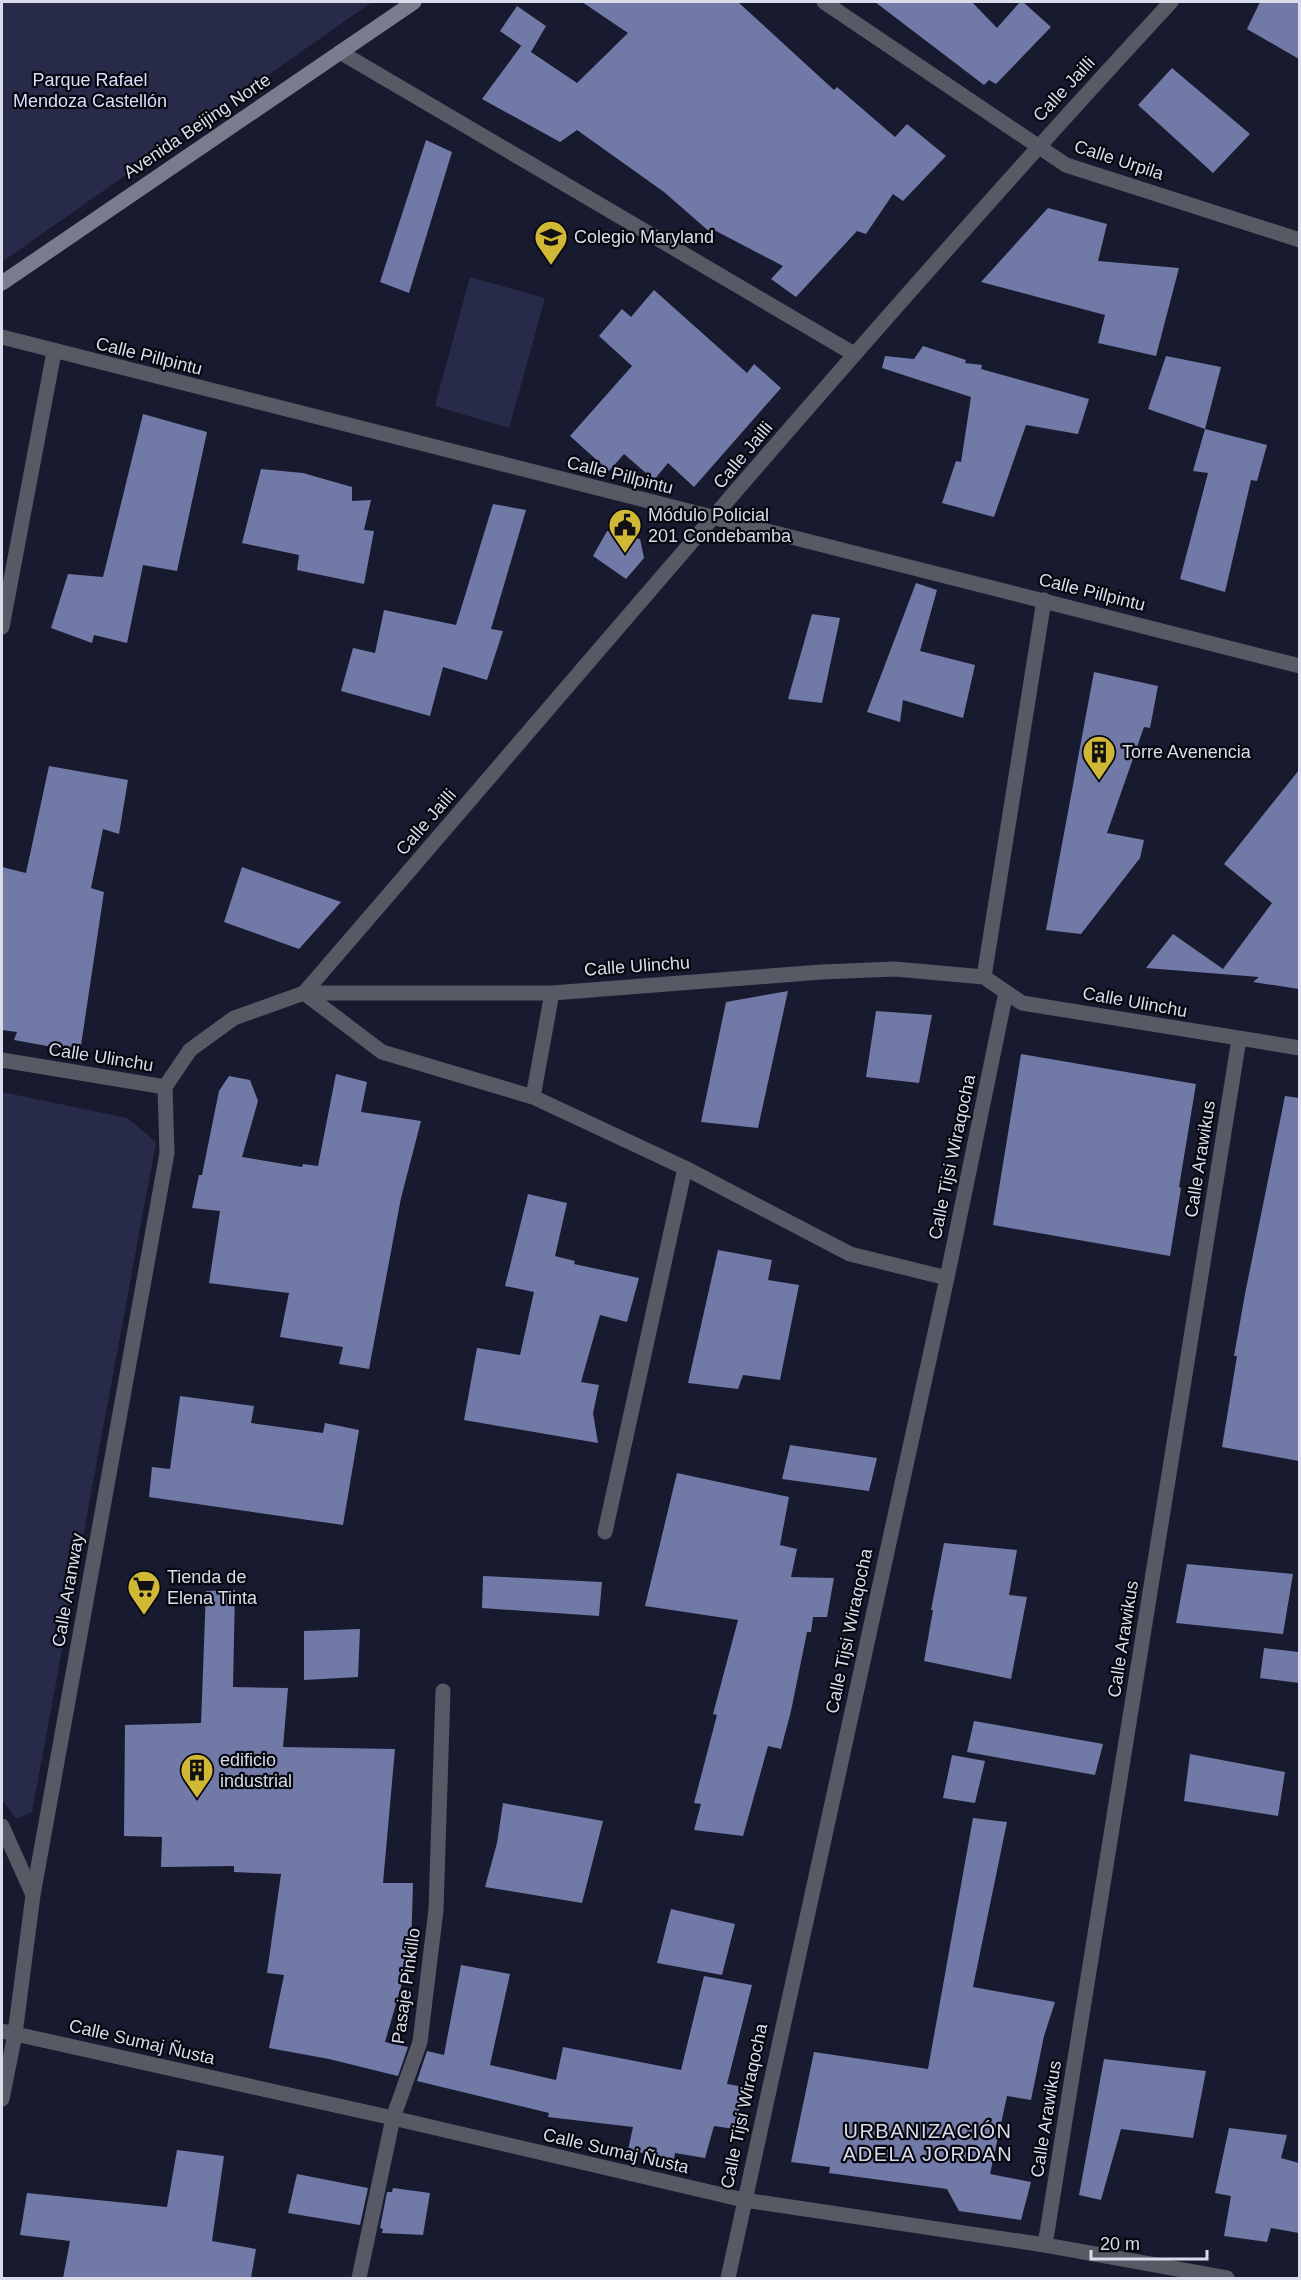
<svg xmlns="http://www.w3.org/2000/svg" width="1301" height="2280" font-family="Helvetica,sans-serif">
	<style>
		.green { fill: #272b49 }
		.building { fill: #7179a6 }
		.lines { fill: none; stroke-linecap: round; stroke-linejoin: round }
		.lane { stroke: #575a64; stroke-width: 15 }
		.street { stroke: #575a64; stroke-width: 15 }
		.secondary { stroke: #797c8d; stroke-width: 15 }
		.labels { text-anchor: middle; dominant-baseline: central; stroke-width: 4.5; stroke-linejoin: round; paint-order: stroke }
		.park-label { font-size: 18px; fill: #d9defc; stroke: #06070f }
		.street-label { font-size: 18px; fill: #d9dcea; stroke: #06070f }
		.poi-label { font-size: 18px; fill: #d9dcea; stroke: #06070f; text-anchor: start }
		.neighbourhood-label { font-size: 20px; letter-spacing: 1.5px; fill: #d9dcea; stroke: #06070f }
	</style>
	<rect width="100%" height="100%" fill="#181b2f"/>
	<path class="green" d="M2,2H372L2,262Z
		M470,277L545,298L509,428L435,406Z
		M2,1092L127,1118L156,1142L32,1812L16,1819L2,1799Z"/>
	<path class="building" d="M582,2H738L834,90L837,87L895,137L907,124L946,156L903,201L893,194L866,234L857,231L796,297L771,279L783,266L714,230L711,233L664,192L577,130L560,142L482,99L521,46L523,47L500,31L517,6L546,26L531,52L577,83L628,33Z
		M875,2H972L997,28L1020,2H1023L1051,27L996,84L989,80L984,85Z
		M1260,2H1299V59L1247,29Z
		M1172,68L1250,134L1213,173L1138,105Z
		M426,140L452,152L409,293L380,282Z
		M1048,208L1107,224L1098,261L1179,268L1156,356L1098,343L1105,315L981,282Z
		M654,290L747,373L754,364L781,388L694,487L668,463L654,480L624,454L609,471L570,436L632,366L599,336L622,309L631,317Z
		M923,346L966,360L965,363L982,365L981,369L1089,399L1078,434L1026,425L994,517L942,503L956,461L961,462L971,397L882,368L885,356L914,359Z
		M1166,356L1221,367L1205,429L1148,409Z
		M143,414L207,432L177,571L143,565L127,643L94,635L92,643L51,628L68,574L103,577Z
		M1205,429L1267,445L1257,481L1251,480L1225,592L1180,579L1208,473L1193,471Z
		M261,469L303,473L352,487V501L371,500L364,530L374,531L364,584L297,570L299,555L242,543Z
		M493,504L526,510L491,629L503,631L487,680L443,667L430,716L341,691L353,648L375,653L384,610L456,625Z
		M607,531L640,539L644,558L626,579L593,556Z
		M916,583L937,590L920,651L975,665L963,718L903,700L900,722L867,712Z
		M812,614L840,618L822,703L788,699Z
		M1094,672L1158,686L1150,728L1144,727L1107,833L1144,840L1140,858L1081,934L1046,930Z
		M49,766L128,780L119,834L103,829L91,888L104,892L80,1052L14,1040L17,1032L2,1030V867L26,873Z
		M1299,770V989L1253,982L1259,977L1146,968L1173,934L1223,969L1272,903L1224,864Z
		M242,867L341,902L299,949L224,922Z
		M788,991L758,1128L701,1122L726,1002Z
		M876,1011L932,1015L919,1083L866,1077Z
		M1021,1054L1196,1084L1179,1187L1181,1188L1170,1256L993,1225Z
		M336,1074L367,1082L361,1112L421,1121L401,1198L369,1369L339,1364L343,1347L280,1337L289,1293L209,1283L220,1211L192,1208L199,1175H202L219,1091L229,1076L250,1080L258,1101L242,1157L302,1167L303,1164L318,1166Z
		M1285,1096L1299,1098V1461L1222,1447L1237,1356H1234L1245,1294Z
		M528,1194L567,1203L555,1256L575,1261L574,1264L639,1278L627,1322L600,1315L581,1382L599,1385L593,1413L598,1443L464,1420L477,1348L520,1355L534,1292L505,1286Z
		M718,1250L772,1260L768,1280L799,1285L780,1380L743,1375L738,1389L688,1383Z
		M180,1396L254,1406L251,1423L323,1433L325,1423L359,1430L343,1525L149,1497L152,1467L170,1469Z
		M790,1445L877,1458L869,1491L782,1479Z
		M677,1473L789,1497L780,1545L797,1549L791,1577L834,1578L827,1617H813L811,1632H807L791,1711L781,1749L768,1746L743,1836L694,1830L701,1804L694,1803L717,1715L713,1714L738,1620L645,1606Z
		M944,1543L1017,1550L1009,1595L1027,1597L1011,1679L924,1661L933,1610H931Z
		M1187,1564L1293,1574L1283,1634L1176,1623Z
		M483,1576L602,1582L599,1616L482,1608Z
		M235,1590L233,1687L288,1688L283,1747L395,1749L383,1883H413L411,1952L385,2042L408,2047L398,2076L329,2059L269,2048L284,1975L267,1973L281,1874L234,1872V1866L161,1867L162,1837L124,1836L125,1725L201,1723L206,1591Z
		M360,1629L358,1677L304,1680V1631Z
		M1264,1648L1299,1652V1683L1260,1678Z
		M974,1721L1103,1744L1095,1775L967,1752Z
		M1190,1754L1285,1772L1278,1816L1184,1801Z
		M952,1755L985,1761L975,1803L943,1798Z
		M503,1803L603,1821L582,1903L485,1887L497,1843Z
		M973,1818L1007,1822L973,1987L1055,2002L1044,2036L1031,2100L1007,2096L990,2174L1031,2182L1021,2220L959,2211L947,2189L829,2173L830,2167L791,2162L814,2052L928,2069Z
		M671,1909L735,1924L722,1975L657,1963Z
		M461,1965L510,1974L490,2065L556,2080L563,2047L681,2070L704,1976L752,1985L727,2084L744,2087L735,2129L714,2126L705,2158L675,2153L674,2159L628,2150L633,2127L548,2117L549,2113L417,2081L427,2051L444,2055Z
		M1104,2059L1206,2071L1193,2138L1121,2129L1101,2200L1079,2195Z
		M1229,2128L1287,2135L1281,2158L1299,2163V2233L1271,2228L1267,2242L1224,2236L1231,2196L1215,2193Z
		M177,2150L224,2156L212,2241L256,2249L251,2278H63L70,2241L20,2235L27,2193L167,2207Z
		M297,2174L368,2188L360,2225L288,2213Z
		M393,2188L430,2193L423,2235L382,2233L383,2229L380,2228L387,2192H392Z"/>
	<g class="lines">
		<path class="lane" d="M2,627L54,352
			M605,1532L685,1168"/>
		<path class="street" d="M824,2L1066,165L1300,240
			M340,52L854,354
			M2,337L1300,666
			M984,977L1044,600
			M304,993C591,661 873,324 1171,2
			M304,993L382,1052L533,1097L685,1168L850,1254L947,1278
			M2,1060L165,1087
			M165,1087L190,1050L234,1018L304,993H552L821,972L895,969L984,977L1022,1003L1300,1048
			M533,1097L552,993
			M2,1826L33,1895
			M2,2031L393,2118L744,2200L1045,2245L1227,2278
			M2,2099L15,2034L33,1895L167,1153L165,1087
			M1045,2245L1239,1039
			M359,2278L393,2118L420,2042L436,1910L443,1691
			M728,2278L947,1278L1006,992"/>
		<path class="secondary" d="M2,283L414,2"/>
	</g>
	<defs>
		<symbol id="school-pin" viewBox="-11 -11 22 30"><path d="M0 17L-7.5 6A9.5 9.5 0 1 1 7.5 6Z" fill="#d1b736" stroke="#06070f"/><path d="M0-5L7-2L0 1L-7-2ZM-4 1L0 2.5L4 1V4Q0 6-4 4Z" fill="#111"/></symbol>
		<symbol id="civic-pin" viewBox="-11 -11 22 30"><path d="M0 17L-7.5 6A9.5 9.5 0 1 1 7.5 6Z" fill="#d1b736" stroke="#06070f"/><path d="M-.6-6.5H3V-4.5H.6V-3L4-1V1h2V6H-6V1h2V-1L-.6-3ZM-1.2 2.5V6h2.4V2.5Z" fill="#111"/></symbol>
		<symbol id="building-pin" viewBox="-11 -11 22 30"><path d="M0 17L-7.5 6A9.5 9.5 0 1 1 7.5 6Z" fill="#d1b736" stroke="#06070f"/><path d="M-4-6H4V6H1V3H-1V6H-4ZM-2.5-4.3h1.7v1.8h-1.7ZM.8-4.3h1.7v1.8H.8ZM-2.5-1h1.7V.8h-1.7ZM.8-1h1.7V.8H.8Z" fill="#111"/></symbol>
		<symbol id="supermarket-pin" viewBox="-11 -11 22 30"><path d="M0 17L-7.5 6A9.5 9.5 0 1 1 7.5 6Z" fill="#d1b736" stroke="#06070f"/><path d="M-6-5.5h2.5l.6 2H6L4.5 2H-2.5L-4.4-4H-6ZM-1.5 3.2a1.3 1.3 0 1 0 .1 0ZM3 3.2a1.3 1.3 0 1 0 .1 0Z" fill="#111"/></symbol>
	</defs>
	<g fill-rule="evenodd">
		<use href="#school-pin" x="532" y="218" width="38" height="52"/>
		<use href="#civic-pin" x="606" y="506" width="38" height="52"/>
		<use href="#building-pin" x="1080" y="733" width="38" height="52"/>
		<use href="#supermarket-pin" x="125" y="1568" width="38" height="52"/>
		<use href="#building-pin" x="178" y="1751" width="38" height="52"/>
	</g>
	<g class="labels">
		<g class="park-label">
			<text x="90" y="80">Parque Rafael<tspan x="90" dy="21">Mendoza Castellón</tspan></text>
		</g>
		<g class="street-label">
			<text transform="translate(1064 89) rotate(-47)">Calle Jailli</text>
			<text transform="translate(197 126) rotate(-34)">Avenida Beijing Norte</text>
			<text transform="translate(1119 160) rotate(18)">Calle Urpila</text>
			<text transform="translate(149 356) rotate(14)">Calle Pillpintu</text>
			<text transform="translate(743 455) rotate(-50)">Calle Jailli</text>
			<text transform="translate(620 475) rotate(14)">Calle Pillpintu</text>
			<text transform="translate(1092 592) rotate(14)">Calle Pillpintu</text>
			<text transform="translate(426 822) rotate(-49)">Calle Jailli</text>
			<text transform="translate(637 966) rotate(-4)">Calle Ulinchu</text>
			<text transform="translate(1135 1002) rotate(10)">Calle Ulinchu</text>
			<text transform="translate(101 1057) rotate(9)">Calle Ulinchu</text>
			<text transform="translate(952 1157) rotate(-78)">Calle Tijsi Wiraqocha</text>
			<text transform="translate(1200 1159) rotate(-81)">Calle Arawikus</text>
			<text transform="translate(68 1590) rotate(-80)">Calle Aranway</text>
			<text transform="translate(849 1631) rotate(-78)">Calle Tijsi Wiraqocha</text>
			<text transform="translate(1123 1639) rotate(-81)">Calle Arawikus</text>
			<text transform="translate(406 1986) rotate(-82)">Pasaje Pinkillo</text>
			<text transform="translate(142 2042) rotate(13)">Calle Sumaj Ñusta</text>
			<text transform="translate(744 2106) rotate(-78)">Calle Tijsi Wiraqocha</text>
			<text transform="translate(1046 2119) rotate(-81)">Calle Arawikus</text>
			<text transform="translate(616 2151) rotate(13)">Calle Sumaj Ñusta</text>
		</g>
		<g class="poi-label">
			<text x="574" y="237">Colegio Maryland</text>
			<text x="648" y="515">Módulo Policial<tspan x="648" dy="21">201 Condebamba</tspan></text>
			<text x="1122" y="752">Torre Avenencia</text>
			<text x="167" y="1577">Tienda de<tspan x="167" dy="21">Elena Tinta</tspan></text>
			<text x="220" y="1760">edificio<tspan x="220" dy="21">industrial</tspan></text>
		</g>
		<g class="neighbourhood-label">
			<text x="928" y="2131">URBANIZACIÓN<tspan x="928" dy="23">ADELA JORDAN</tspan></text>
		</g>
	</g>
	<rect width="1301" height="2280" fill="none" stroke="#d9dcea" stroke-width="6"/>
	<path d="M1091 2250v9h116v-9" fill="none" stroke="#d9dcea" stroke-width="3"/>
	<text x="1100" y="2250" font-size="18" fill="#d9dcea" stroke="#06070f" stroke-width="4.5" paint-order="stroke">20 m</text>
</svg>
